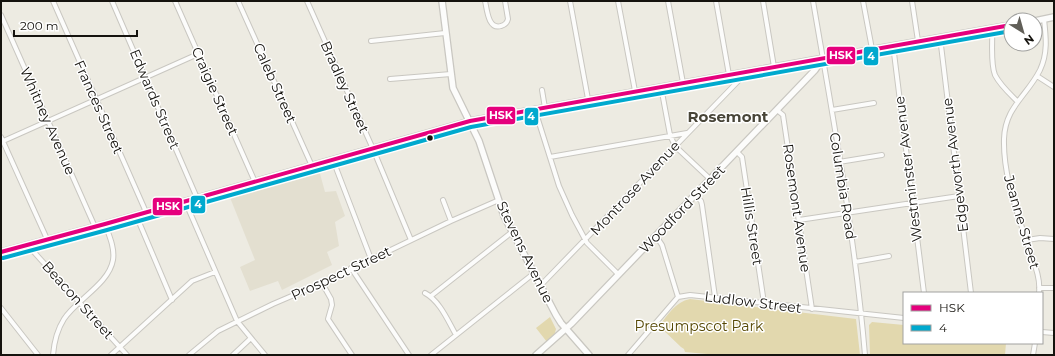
<svg xmlns="http://www.w3.org/2000/svg" width="1055" height="356" font-family="Montserrat,sans-serif">
	<style>
		.built { fill: #e3dfd0 }
		.green { fill: #e2d8ae }
		.lines { fill: none; stroke-linecap: round; stroke-linejoin: round }
		.street-casing { stroke: #c9c7c1; stroke-width: 6 }
		.secondary-casing { stroke: #c9c7c1; stroke-width: 8 }
		.street { stroke: #fcfcfb; stroke-width: 4 }
		.secondary { stroke: #fcfcfb; stroke-width: 5.5 }
		.bus-1-casing { stroke: #fff; stroke-width: 7 }
		.bus-2-casing { stroke: #fff; stroke-width: 7 }
		.bus-1 { stroke: #e5007d; stroke-width: 4 }
		.bus-2 { stroke: #00a9ce; stroke-width: 4 }
		.bus-dot { fill: #15130e; stroke: #fff; stroke-width: 1.5 }
		.labels { text-anchor: middle; dominant-baseline: central; stroke-width: 3; stroke-linejoin: round; paint-order: stroke }
		.street-label { font-size: 14px; fill: #15130e; stroke: #fff }
		.park-label { font-size: 14px; fill: #564804; stroke: #fff }
		.neighbourhood-label { font-size: 15px; font-weight: bold; fill: #484538; stroke: #fff }
		.line-badge { stroke: #fff; stroke-width: 1.5 }
		.badge-label { font-size: 11px; text-anchor: middle; font-weight: bold; fill: #fff }
	</style>
	<rect width="100%" height="100%" fill="#edebe2"/>
	<path class="built" d="M319,170L325,192L336,191L345,216L335,222L339,246L327,252L332,265L282,290L278,281L250,291L240,267L255,260L229,195Z"/>
	<path class="green" d="M690,299L856,319L860,355H718L685,352L684,349L681,347L659,326C668,315 675,302 690,299Z
		M550,317L556,329L554,336L547,342L536,328Z
		M872,322L904,325V343H1006L1005,355H870L869,325Z"/>
	<g class="lines">
		<defs>
			<path id="street" d="M53,1L146,212
				M112,1L197,198
				M175,1L255,182
				M238,1L312,166
				M307,1L373,149L411,240
				M485,1C487,9 488,30 501,26C505,25 507,23 508,19L505,1
				M570,1L588,99
				M618,1L635,91
				M668,1L683,83
				M716,1L729,75
				M763,1L774,67
				M813,1C833,118 855,236 865,355
				M863,1L872,49
				M912,1L918,41
				M1,15L95,227
				M992,28C993,41 990,63 995,75C1000,85 1009,93 1017,101
				M940,37L971,293
				M371,41L445,33
				M893,45L924,293
				M1037,76L1054,87
				M390,79L451,74
				M661,87L670,135L675,146L710,179
				M542,90L545,108
				M535,110L559,186L572,215L587,243L618,274
				M777,110L783,115L812,309
				M832,110L874,103
				M1,137L47,239
				M1,142L198,54
				M737,152L742,157L764,303
				M550,157L687,133
				M333,160L371,259
				M839,162L882,155
				M695,195L701,201L702,205L715,297
				M443,200L451,221
				M185,201L237,321L265,355
				M136,215L172,300
				M799,220L959,196
				M656,236L662,245L678,297
				M1027,240L1040,238L1054,239
				M31,244L33,251L127,355
				M855,262L889,256
				M351,268L409,355
				M322,283L331,299L332,305L328,319L352,355
				M540,286L747,72
				M1039,288H1054
				M425,293C440,301 448,321 456,335
				M1039,293C1041,277 1033,261 1028,246C1017,211 1003,176 1004,139C1005,107 1027,96 1040,70C1048,53 1046,37 1044,19
				M431,296L512,232
				M1,308L38,355
				M1042,332L1054,333
				M53,355C54,343 57,330 64,319C76,300 109,284 113,260C115,248 109,235 105,224
				M111,355L192,281L215,272
				M189,355L218,331L273,304L322,283L451,221L499,200
				M233,355L251,338
				M431,355L533,274
				M628,355L678,297L690,295L904,318
				M1033,355L1035,343"/>
			<path id="secondary" d="M442,1L453,88L479,141L504,216L556,315L561,323L589,355
				M1035,21L1054,17
				M1,252L105,224L470,121L1011,25
				M536,355L571,324L815,70L823,58"/>
		</defs>
		<use href="#street" class="street-casing"/>
		<use href="#secondary" class="secondary-casing"/>
		<use href="#street" class="street"/>
		<use href="#secondary" class="secondary"/>
		<defs>
			<path id="bus-1" d="M1,252L105,224L470,121L1011,25"/>
			<path id="bus-2" d="M3,258L107,230L471,127L1011,31"/>
		</defs>
		<use href="#bus-1" class="bus-1-casing"/>
		<use href="#bus-2" class="bus-2-casing"/>
		<use href="#bus-1" class="bus-1"/>
		<use href="#bus-2" class="bus-2"/>
	</g>
	<circle class="bus-dot" cx="430" cy="138" r="3.5"/>
	<g class="labels">
		<g class="street-label">
			<text transform="translate(275 83) rotate(66)">Caleb Street</text>
			<text transform="translate(345 87) rotate(66)">Bradley Street</text>
			<text transform="translate(215 91) rotate(66)">Craigie Street</text>
			<text transform="translate(155 99) rotate(67)">Edwards Street</text>
			<text transform="translate(99 107) rotate(66)">Frances Street</text>
			<text transform="translate(48 121) rotate(66)">Whitney Avenue</text>
			<text transform="translate(955 165) rotate(-97)">Edgeworth Avenue</text>
			<text transform="translate(908 169) rotate(-97)">Westminster Avenue</text>
			<text transform="translate(843 186) rotate(81)">Columbia Road</text>
			<text transform="translate(635 188) rotate(-47)">Montrose Avenue</text>
			<text transform="translate(797 208) rotate(82)">Rosemont Avenue</text>
			<text transform="translate(682 209) rotate(-46)">Woodford Street</text>
			<text transform="translate(1022 222) rotate(74)">Jeanne Street</text>
			<text transform="translate(752 226) rotate(81)">Hillis Street</text>
			<text transform="translate(525 252) rotate(64)">Stevens Avenue</text>
			<text transform="translate(341 273) rotate(-25)">Prospect Street</text>
			<text transform="translate(78 300) rotate(48)">Beacon Street</text>
			<text transform="translate(753 302) rotate(7)">Ludlow Street</text>
		</g>
		<g class="park-label">
			<text x="699" y="326">Presumpscot Park</text>
		</g>
		<g class="neighbourhood-label">
			<text x="728" y="116">Rosemont</text>
		</g>
	</g>
	<g class="line-badge">
		<rect x="826" y="46" width="30" height="19" rx="4" fill="#e5007d"/>
		<rect x="863" y="46" width="16" height="20" rx="4" fill="#00a9ce"/>
		<rect x="486" y="106" width="30" height="19" rx="4" fill="#e5007d"/>
		<rect x="524" y="107" width="15" height="19" rx="4" fill="#00a9ce"/>
		<rect x="190" y="195" width="16" height="19" rx="4" fill="#00a9ce"/>
		<rect x="152" y="197" width="31" height="19" rx="4" fill="#e5007d"/>
	</g>
	<g class="badge-label">
		<text x="841" y="59">HSK</text>
		<text x="871" y="60">4</text>
		<text x="501" y="119">HSK</text>
		<text x="531" y="120">4</text>
		<text x="198" y="208">4</text>
		<text x="168" y="210">HSK</text>
	</g>
	<rect width="1055" height="356" fill="none" stroke="#15130e" stroke-width="4"/>
	<rect x="903" y="292" width="140" height="52" fill="#ffffff" stroke="#a1a19f"/>
	<rect x="911" y="305" width="20" height="6" fill="#e5007d" stroke="#a1a19f"/>
	<text x="939" y="312" font-size="12" fill="#15130e">HSK</text>
	<rect x="911" y="325" width="20" height="6" fill="#00a9ce" stroke="#a1a19f"/>
	<text x="939" y="332" font-size="12" fill="#15130e">4</text>
	<g transform="translate(1023 32) rotate(143)"><circle r="19" fill="#ffffff" stroke="#a1a19f"/>
	<path d="M0-3L7 15L0 10L-7 15Z" fill="#615f58"/>
	<text y="-6" font-size="11" font-weight="bold" text-anchor="middle" fill="#15130e">N</text>
	</g>
	<path d="M14 30v6h123v-6" fill="none" stroke="#15130e" stroke-width="2"/>
	<text x="20" y="30" font-size="12" fill="#15130e" stroke="#ffffff" stroke-width="3" paint-order="stroke">200 m</text>
</svg>
